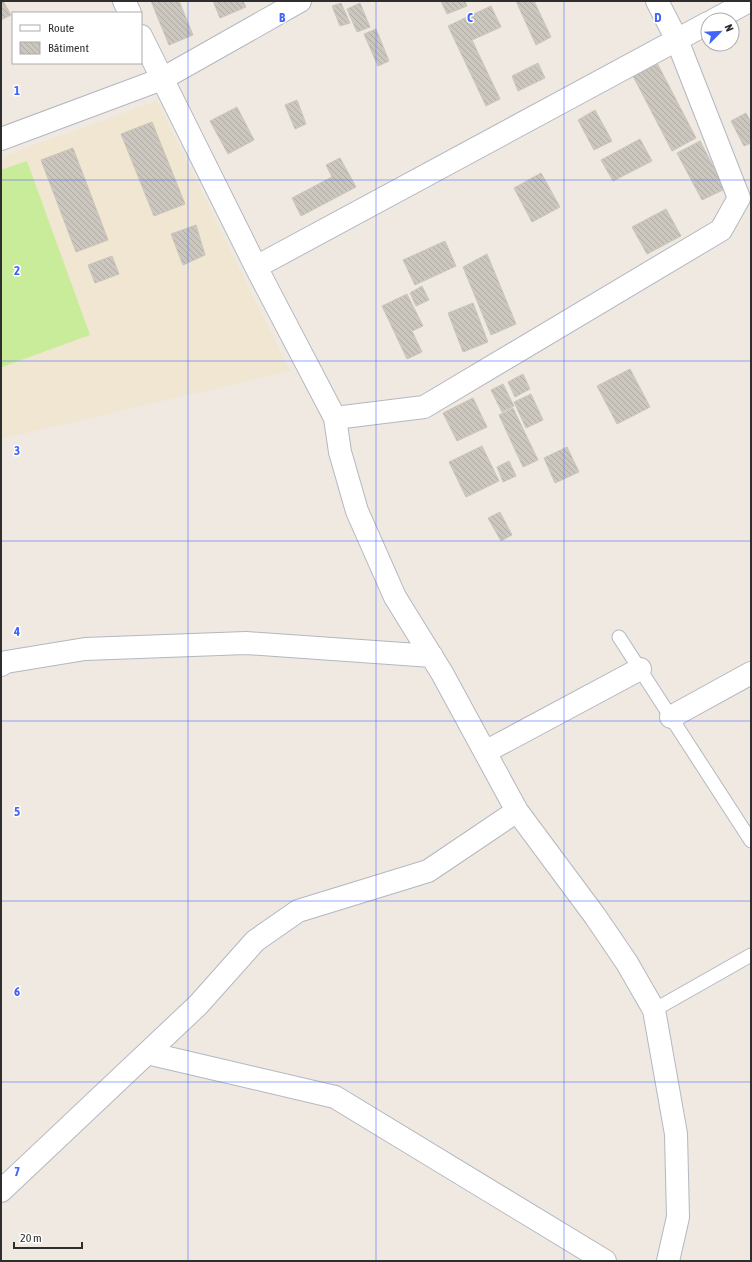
<svg xmlns="http://www.w3.org/2000/svg" width="752" height="1262" font-family="'Asap Condensed',sans-serif">
	<style>
		.education { fill: #f0e6d1 }
		.pitch { fill: #c9ec9a }
		.building { fill: url(#building-back-hatch); stroke: #cbc5ba }
		.lines { fill: none; stroke-linecap: round; stroke-linejoin: round }
		.service-casing { stroke: #b4b7c1; stroke-width: 15 }
		.minor-casing { stroke: #b4b7c1; stroke-width: 24 }
		.service { stroke: #fff; stroke-width: 13 }
		.minor { stroke: #fff; stroke-width: 22 }
		.grid { fill: none; stroke: #4264fb; stroke-width: 1; stroke-opacity: 0.55 }
		.grid-label { font-size: 13px; text-anchor: middle; font-weight: bold; fill: #4264fb; stroke: #fff; stroke-width: 3; stroke-linejoin: round; paint-order: stroke }
	</style>
	<defs>
		<pattern id="building-back-hatch" width="6" height="6" patternUnits="userSpaceOnUse"><rect width="6" height="6" fill="#cbc7bf"/><path d="M-1 5l2 2M0 0l6 6M5-1l2 2" fill="none" stroke="#afaba4"/></pattern>
	</defs>
	<rect width="100%" height="100%" fill="#efe9e1"/>
	<path class="education" d="M157,101L290,371L1,439V157Z"/>
	<path class="pitch" d="M27,161L90,335L2,367L1,363V170Z"/>
	<path class="building" d="M1,1H3L11,15L1,20Z
		M151,1H179L193,35L169,45Z
		M213,1H243L246,7L220,18Z
		M441,1H465L467,6L447,14Z
		M516,1H534L551,37L536,45Z
		M341,3L350,23L340,26L332,6Z
		M360,3L370,27L357,32L347,9Z
		M491,6L501,27L472,40L500,99L486,106L448,26Z
		M376,29L389,61L378,66L364,34Z
		M656,61L696,138L672,151L632,74Z
		M538,63L545,78L518,91L512,76Z
		M297,100L306,124L295,129L285,105Z
		M237,107L254,140L228,154L210,121Z
		M595,110L612,141L594,150L578,120Z
		M746,113L751,122V143L744,146L731,121Z
		M152,122L185,204L154,216L121,134Z
		M640,139L652,161L613,181L601,160Z
		M700,141L725,189L702,200L677,153Z
		M73,148L108,240L76,252L41,160Z
		M340,158L356,187L301,216L292,198L332,177L326,165Z
		M541,173L560,207L532,222L514,188Z
		M666,209L681,236L647,254L632,227Z
		M196,225L205,255L183,265L171,234Z
		M445,241L456,266L415,285L403,260Z
		M487,254L516,324L491,335L463,267Z
		M112,256L119,274L95,283L88,265Z
		M422,286L429,300L416,306L410,293Z
		M407,294L423,326L412,331L422,352L407,359L382,306Z
		M473,303L488,342L463,352L448,313Z
		M630,369L650,407L617,424L597,386Z
		M523,374L530,389L515,397L508,382Z
		M503,384L514,406L502,412L491,390Z
		M531,394L543,420L526,428L514,402Z
		M473,398L487,427L457,441L443,413Z
		M513,408L538,460L523,467L499,415Z
		M482,446L499,481L466,497L449,462Z
		M567,447L579,472L555,483L544,458Z
		M509,461L516,476L503,482L497,467Z
		M500,512L512,535L501,541L488,518Z"/>
	<g class="lines">
		<defs>
			<path id="service" d="M619,637L751,841
				M654,1010L751,955"/>
			<path id="minor" d="M124,1L130,13
				M714,20L749,1
				M141,36L256,267L335,418L340,452L357,511L395,597L442,673L517,811L595,916L627,963L654,1010L676,1134L678,1217L668,1261
				M1,139L162,79L300,1
				M256,267L708,23
				M335,418L424,407L721,230L739,198L677,40L657,1
				M1,665L6,662L85,649L246,643L432,656
				M671,717L751,673
				M485,752L640,669
				M147,1053L335,1097L605,1261
				M1,1191L198,1005L255,941L298,911L428,871L517,811"/>
		</defs>
		<use href="#service" class="service-casing"/>
		<use href="#minor" class="minor-casing"/>
		<use href="#service" class="service"/>
		<use href="#minor" class="minor"/>
	</g>
	<path class="grid" d="M188,1V1261M376,1V1261M564,1V1261M1,180H751M1,361H751M1,541H751M1,721H751M1,901H751M1,1082H751"/>
	<g class="grid-label">
		<text x="282" y="22">B</text>
		<text x="470" y="22">C</text>
		<text x="658" y="22">D</text>
		<text x="17" y="95">1</text>
		<text x="17" y="275">2</text>
		<text x="17" y="455">3</text>
		<text x="17" y="636">4</text>
		<text x="17" y="816">5</text>
		<text x="17" y="996">6</text>
		<text x="17" y="1176">7</text>
	</g>
	<rect width="752" height="1262" fill="none" stroke="#2e2e2e" stroke-width="4"/>
	<rect x="12" y="12" width="130" height="52" fill="#ffffff" stroke="#ababab"/>
	<rect x="20" y="25" width="20" height="6" fill="#ffffff" stroke="#ababab"/>
	<text x="48" y="32" font-size="12" fill="#2e2e2e">Route</text>
	<rect x="20" y="42" width="20" height="12" fill="url(#building-back-hatch)" stroke="#ababab"/>
	<text x="48" y="52" font-size="12" fill="#2e2e2e">Bâtiment</text>
	<g transform="translate(720 32) rotate(66)"><circle r="19" fill="#ffffff" stroke="#ababab"/>
	<path d="M0-3L7 15L0 10L-7 15Z" fill="#4264fb"/>
	<text y="-6" font-size="11" font-weight="bold" text-anchor="middle" fill="#2e2e2e">N</text>
	</g>
	<path d="M14 1242v6h68v-6" fill="none" stroke="#2e2e2e" stroke-width="2"/>
	<text x="20" y="1242" font-size="12" fill="#2e2e2e" stroke="#ffffff" stroke-width="3" paint-order="stroke">20 m</text>
</svg>
